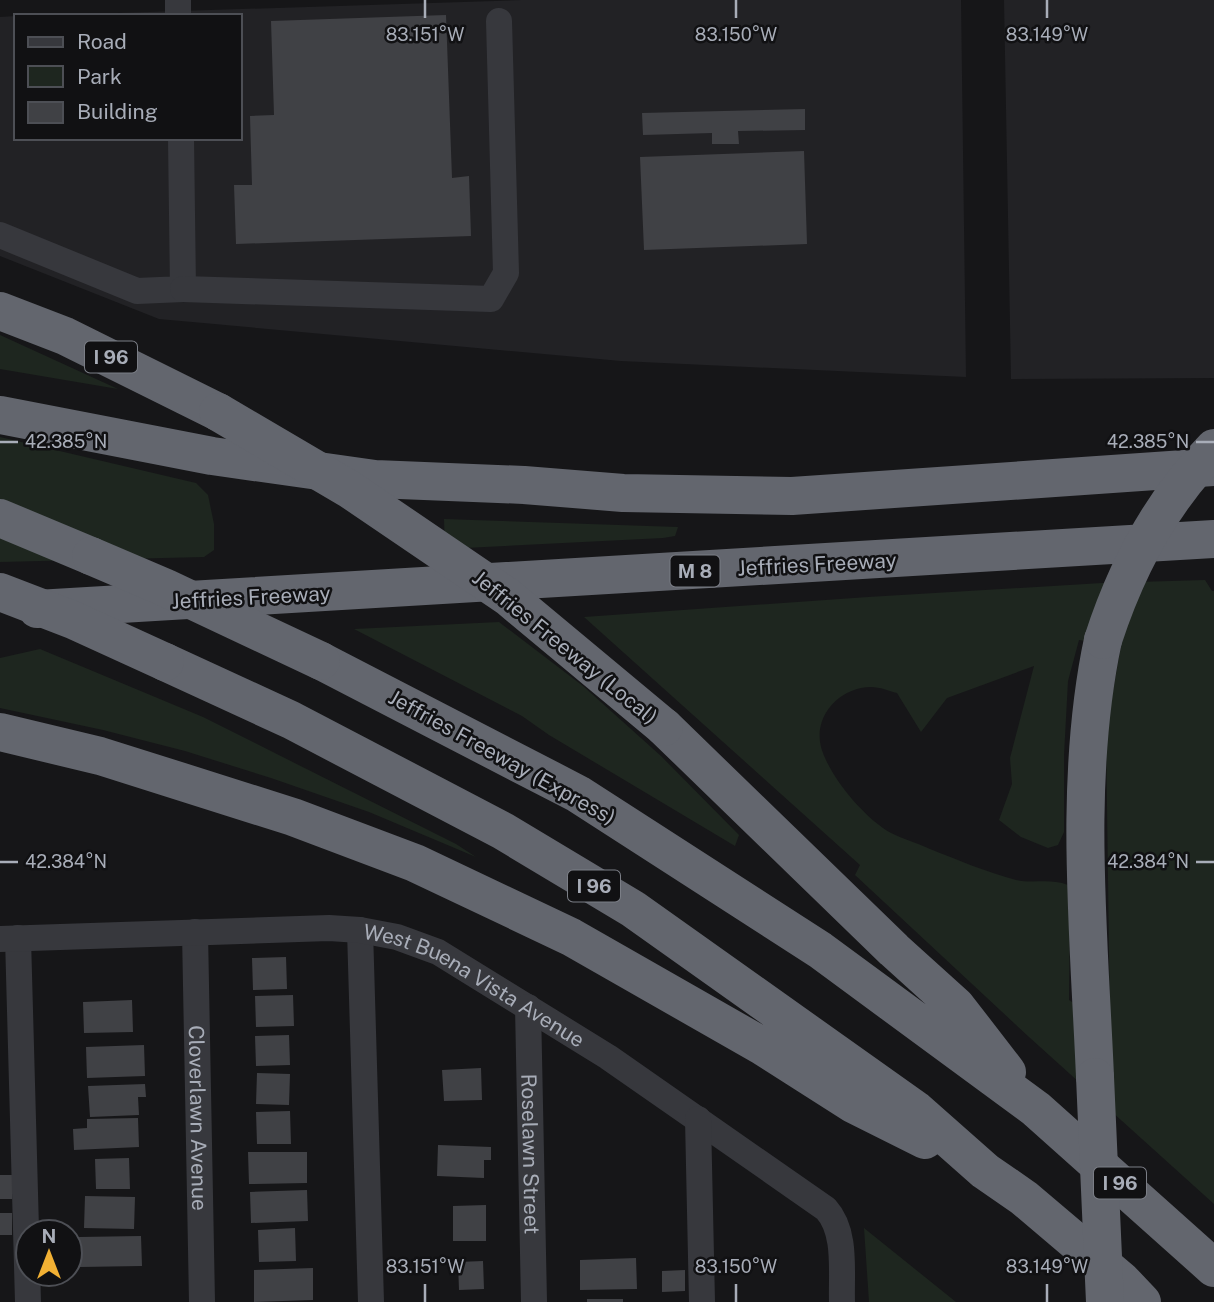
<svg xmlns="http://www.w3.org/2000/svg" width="1214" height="1302" font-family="'Public Sans',sans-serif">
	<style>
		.built { fill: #222225 }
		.green { fill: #1e261f; fill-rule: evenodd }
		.building { fill: #404145 }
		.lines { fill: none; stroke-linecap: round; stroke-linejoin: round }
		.minor { stroke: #37383d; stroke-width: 26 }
		.highway { stroke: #63666e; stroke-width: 38 }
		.highway-bridge { stroke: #63666e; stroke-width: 38 }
		.ticks { fill: none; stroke: #a8adb8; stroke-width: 2.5 }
		.labels { text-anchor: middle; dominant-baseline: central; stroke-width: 5; stroke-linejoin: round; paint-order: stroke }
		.shield { fill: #111113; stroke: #7b7e86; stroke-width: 2 }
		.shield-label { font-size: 19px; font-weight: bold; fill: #a8adb8 }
		.street-label { font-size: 21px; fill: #a8adb8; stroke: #111113 }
		.ticks-label { font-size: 18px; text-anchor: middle; fill: #a8adb8; stroke: #111113; stroke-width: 5; stroke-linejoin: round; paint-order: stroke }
	</style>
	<rect width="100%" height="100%" fill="#161618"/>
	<path class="built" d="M522,0H961L966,377L621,361L159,319L0,256V17L16,16V138H240V16H26Z
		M1004,0H1214V378L1011,379Z"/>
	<path class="green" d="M0,335L118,389L0,369Z
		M0,437L196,483L208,495L214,524V550L204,557L0,562Z
		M444,519L678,527L675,536L663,538L445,549Z
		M1205,580L1212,591H1214V1204L1029,1037L855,875L860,865L584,617L868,597L1102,583ZM1079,640L1121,646L1106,731L1110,1027L1069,1000L1070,898L1068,885C1050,878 1033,884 1016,880C986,872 958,860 930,849C917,843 903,839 891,833C864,818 829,776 821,747C813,716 840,687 871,687C880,687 889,691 897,693L921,732L947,698L1034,666L1010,758L1012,784L999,820L1021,837L1048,848L1058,845L1064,832V755L1068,681Z
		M499,622L583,686L661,756L739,835L735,846L549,735L522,716L354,629Z
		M40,649L203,717L456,844L476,857L369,812L271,778L185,751L103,730L0,708V658Z
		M864,1228L956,1302H869Z"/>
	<path class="building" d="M446,15L452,178L469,176L471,236L236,244L234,185H252L250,116L274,115L271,21Z
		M805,109V130L738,131L739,144H712V133L643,135L642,113Z
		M804,151L807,244L644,250L640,157Z
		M286,957L287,989L253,990L252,958Z
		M293,995L294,1026L256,1027L255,996Z
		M132,1000L133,1032L84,1033L83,1002Z
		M289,1035L290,1065L256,1066L255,1036Z
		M144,1045L145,1076L87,1078L86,1047Z
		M481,1068L482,1100L444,1101L442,1070Z
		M257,1073L290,1074L289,1105L256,1104Z
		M145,1084L146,1097H138L139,1115L90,1117L88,1086Z
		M290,1111L291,1144H257L256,1112Z
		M138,1118L139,1147L74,1150L73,1129L87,1128V1119Z
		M438,1145L491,1147V1160H484V1178L437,1176Z
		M248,1152H307V1183L249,1184Z
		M129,1158L130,1189H96L95,1159Z
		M0,1175H12V1199H0Z
		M307,1190L308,1221L251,1223L250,1192Z
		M85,1196L135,1197L134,1229L84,1228Z
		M486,1205V1241H453V1206Z
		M0,1213H12V1235H0Z
		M295,1228L296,1261L259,1262L258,1230Z
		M141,1236L142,1266L80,1267L79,1237Z
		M636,1258L637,1289L580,1290V1260Z
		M483,1261L484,1289L459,1290L458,1262Z
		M313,1268V1300L254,1302V1270Z
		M685,1270V1291L662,1292V1271Z
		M587,1299H623V1302H587Z"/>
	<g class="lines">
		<g class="minor">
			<path d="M178,0V16"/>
			<path d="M0,235L137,291L183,289L181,138"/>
			<path d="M183,289L491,299L506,273L499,21"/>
			<path d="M360,930L371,1302"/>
			<path id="s1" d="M195,932L202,1302"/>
			<path d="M18,938L28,1302"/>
			<path id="s2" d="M0,939L329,928L360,930L397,937L438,952L608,1057L826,1209C847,1232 841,1272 842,1302"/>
			<path id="s3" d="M528,1007L534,1302"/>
			<path d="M698,1119L702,1302"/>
		</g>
		<path class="highway" d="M0,311L65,336L218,412
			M0,415L212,456L375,479L524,485L623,493L792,496L1214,467
			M0,518L91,556
			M37,609L1214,539
			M321,661L578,794L820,950L1036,1109L1214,1268
			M165,662L291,720L503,831L633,909L916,1110L985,1171L1024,1198L1122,1281L1142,1302
			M664,727L894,950L956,1006L1007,1072
			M0,732L100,756L293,817L415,863L571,937L762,1046L853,1104L925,1140
			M1095,1077C1089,934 1073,780 1103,640"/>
		<path class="highway-bridge" d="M218,412L349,489L508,597L664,727
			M91,556L166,588L321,661
			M0,592L73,620L165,662
			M1103,640C1126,569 1161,502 1214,448
			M1095,1077L1105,1302"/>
	</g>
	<path class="ticks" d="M425,0V18M736,0V18M1047,0V18M0,442H18M1196,442H1214M0,862H18M1196,862H1214M425,1284V1302M736,1284V1302M1047,1284V1302"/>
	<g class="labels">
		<g class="shield">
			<rect x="85" y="341.5" width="52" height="31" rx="5"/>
			<rect x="670.5" y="555.5" width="49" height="31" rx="5"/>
			<rect x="568" y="870.5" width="52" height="31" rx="5"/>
			<rect x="1094" y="1167.5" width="52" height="31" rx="5"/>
		</g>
		<g class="shield-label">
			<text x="111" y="357">I 96</text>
			<text x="695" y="571">M 8</text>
			<text x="594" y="886">I 96</text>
			<text x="1120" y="1183">I 96</text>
		</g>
		<g class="street-label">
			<text transform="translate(817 564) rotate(-3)">Jeffries Freeway</text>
			<text transform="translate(251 597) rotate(-3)">Jeffries Freeway</text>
			<text transform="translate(565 647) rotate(39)">Jeffries Freeway (Local)</text>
			<text transform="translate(502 757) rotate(29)">Jeffries Freeway (Express)</text>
			<text stroke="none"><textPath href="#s2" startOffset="488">West Buena Vista Avenue</textPath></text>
			<text stroke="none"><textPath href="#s1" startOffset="186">Cloverlawn Avenue</textPath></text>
			<text stroke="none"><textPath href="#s3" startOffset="147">Roselawn Street</textPath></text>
		</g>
	</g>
	<g class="ticks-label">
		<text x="425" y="41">83.151°W</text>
		<text x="736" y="41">83.150°W</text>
		<text x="1047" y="41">83.149°W</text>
		<text x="66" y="448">42.385°N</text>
		<text x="1148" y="448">42.385°N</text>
		<text x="66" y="868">42.384°N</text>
		<text x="1148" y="868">42.384°N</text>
		<text x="425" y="1273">83.151°W</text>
		<text x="736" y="1273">83.150°W</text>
		<text x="1047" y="1273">83.149°W</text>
	</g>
	<rect x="14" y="14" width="228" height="126" fill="#111113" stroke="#4d4f55" stroke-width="2"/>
	<rect x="28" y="37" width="35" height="10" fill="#37383d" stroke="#4d4f55" stroke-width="2"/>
	<text x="77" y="49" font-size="21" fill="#a8adb8">Road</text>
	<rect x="28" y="66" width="35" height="21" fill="#1e261f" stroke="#4d4f55" stroke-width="2"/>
	<text x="77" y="84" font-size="21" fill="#a8adb8">Park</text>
	<rect x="28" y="102" width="35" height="21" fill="#404145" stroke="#4d4f55" stroke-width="2"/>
	<text x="77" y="119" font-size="21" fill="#a8adb8">Building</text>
	<g transform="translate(49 1253)"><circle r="33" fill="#111113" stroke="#4d4f55" stroke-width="2"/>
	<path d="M0-5L12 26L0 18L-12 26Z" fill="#f2b134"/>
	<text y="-10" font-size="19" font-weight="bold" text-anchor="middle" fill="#a8adb8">N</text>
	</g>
</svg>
